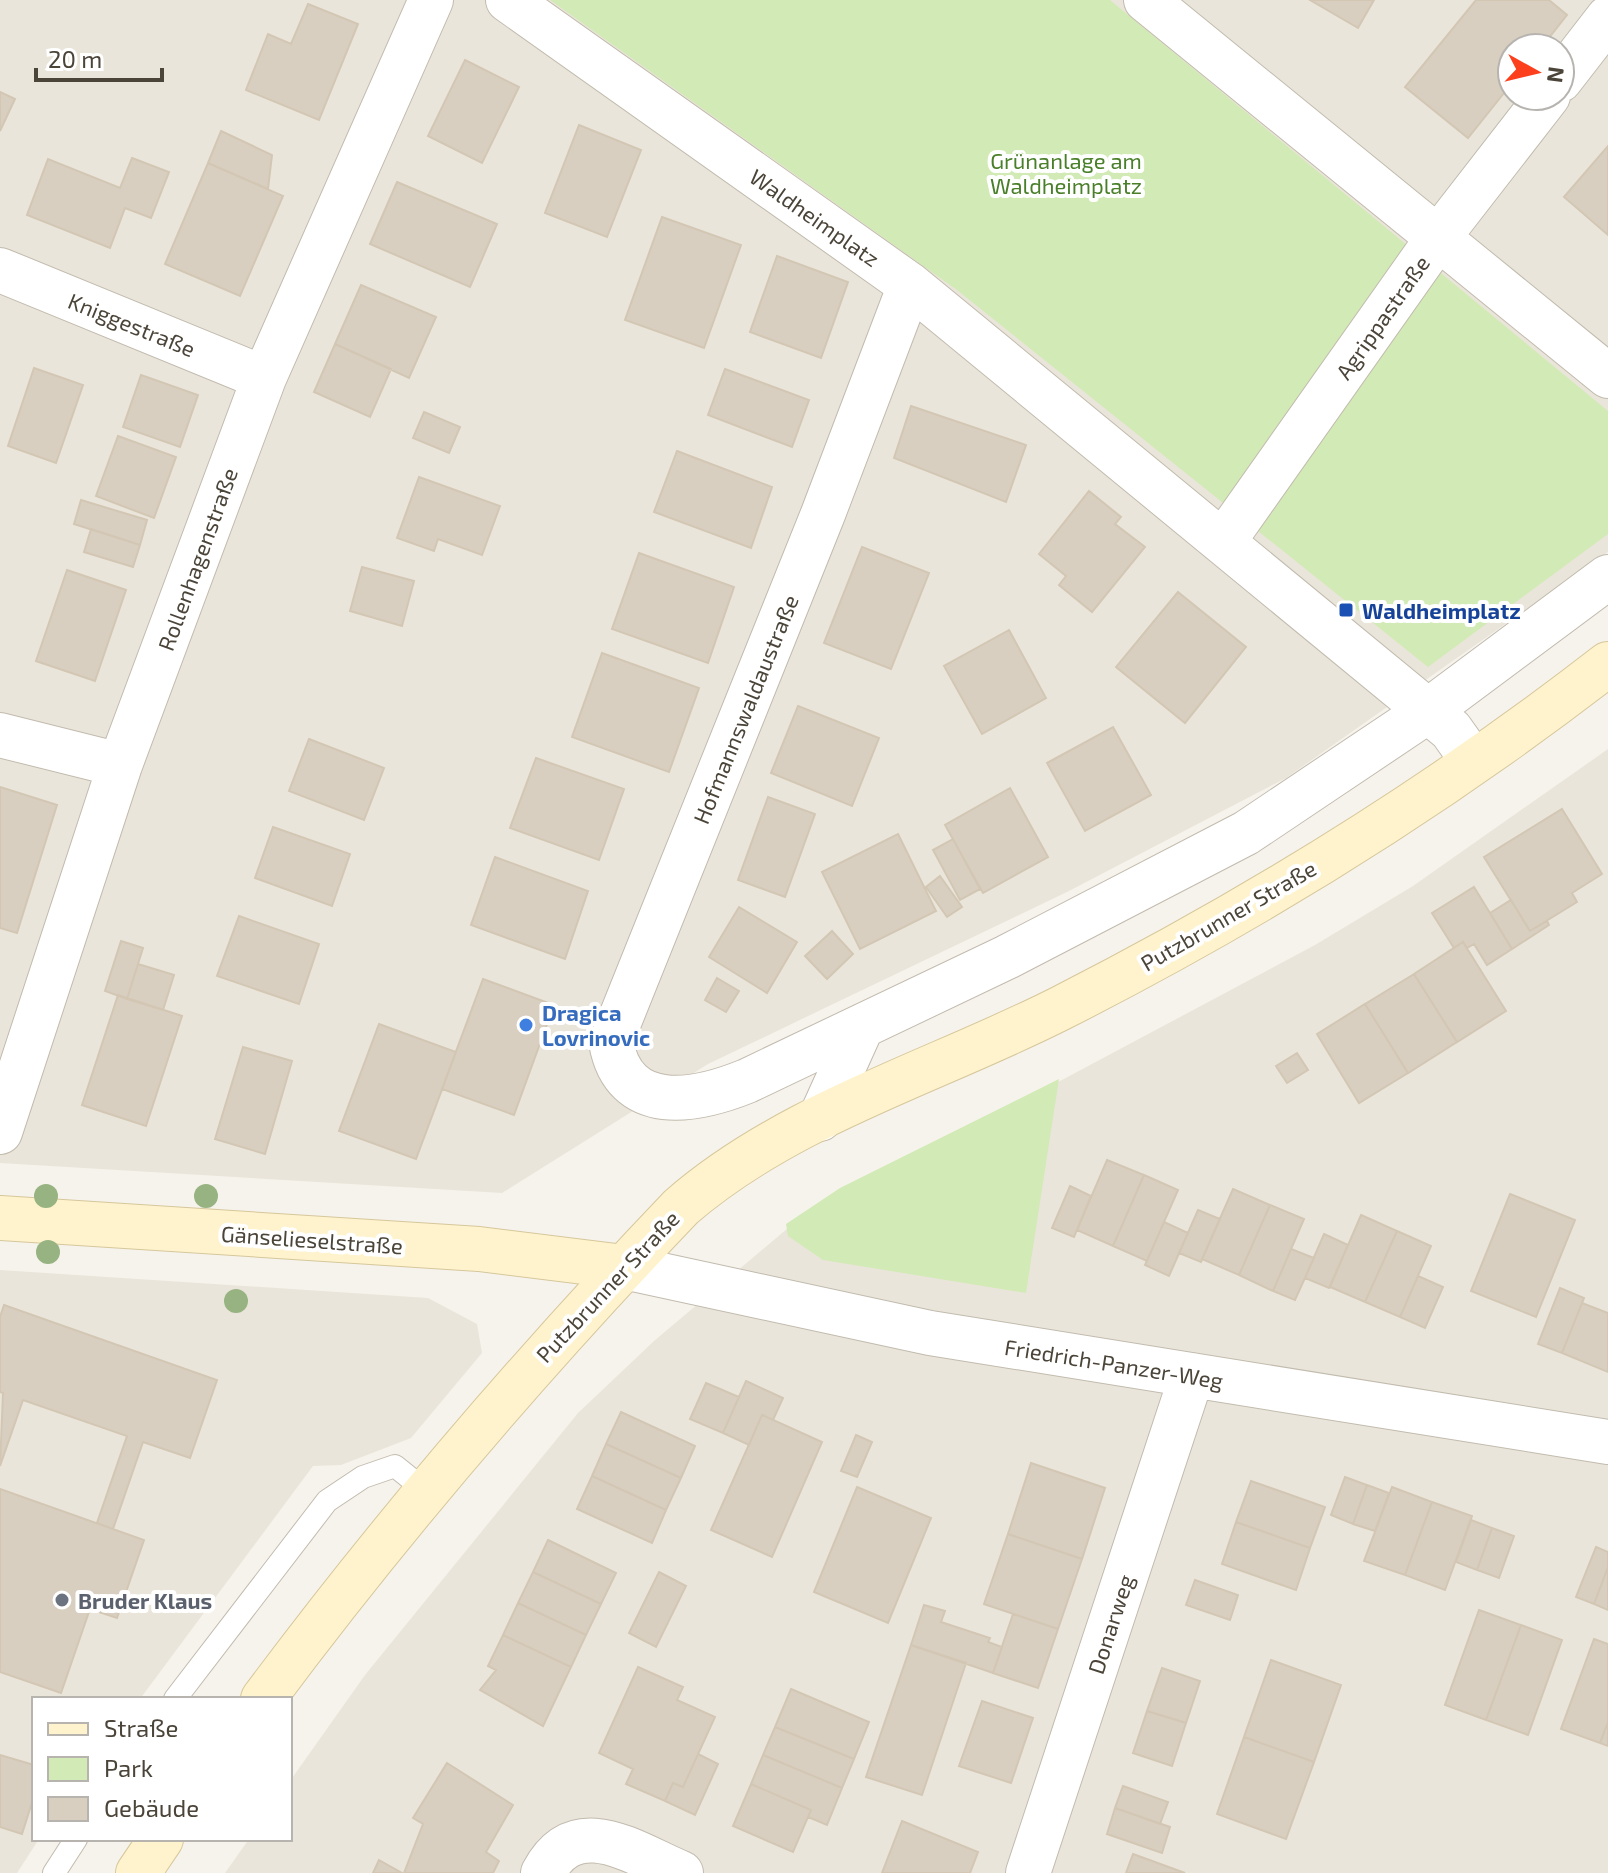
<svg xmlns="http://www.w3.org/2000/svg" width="1608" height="1873" font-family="'Exo 2',sans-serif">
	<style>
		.residential { fill: #eae5da; fill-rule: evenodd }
		.green { fill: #d2eab5 }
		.building { fill: #d8cfc1; stroke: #d3c7b4; stroke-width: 2 }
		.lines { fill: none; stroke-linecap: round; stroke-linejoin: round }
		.lane-casing { stroke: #c2bbae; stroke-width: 24 }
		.street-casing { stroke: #c2bbae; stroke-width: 46 }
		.secondary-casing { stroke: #d6c79b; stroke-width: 46 }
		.lane { stroke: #fff; stroke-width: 22 }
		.street { stroke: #fff; stroke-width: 44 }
		.secondary { stroke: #fff3cd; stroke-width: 44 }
		.tree { fill: #97b381 }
		.transit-dot { fill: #1a4fb4; stroke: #fff; stroke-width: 3 }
		.shop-dot { fill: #3f7fe0; stroke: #fff; stroke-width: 3 }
		.worship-dot { fill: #6b7280; stroke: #fff; stroke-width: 3 }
		.labels { text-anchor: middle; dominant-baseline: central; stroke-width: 8; stroke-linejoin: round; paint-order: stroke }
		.park-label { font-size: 22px; fill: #4a7f2a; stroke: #fff }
		.street-label { font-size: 22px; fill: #4b4439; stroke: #fff }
		.transit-label { font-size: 22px; font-weight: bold; fill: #164399; stroke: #fff; text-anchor: start }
		.shop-label { font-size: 22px; font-weight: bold; fill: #366cbe; stroke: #fff; text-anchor: start }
		.worship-label { font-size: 22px; font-weight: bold; fill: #5b616d; stroke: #fff; text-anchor: start }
	</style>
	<rect width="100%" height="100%" fill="#f6f3ec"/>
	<path class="residential" d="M0,0H1608V552L1286,778L1067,892L708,1064L502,1193L0,1163ZM1512,48H1560V96H1512Z
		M1608,749V1873H225L249,1839H290V1781L365,1675L578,1413L654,1341L794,1223L1315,945L1413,886Z
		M0,1270L428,1298L477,1324L482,1353L411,1438L341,1465L313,1466L140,1699H34V1839H39L17,1873H0Z"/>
	<path class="green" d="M550,0H1110L1608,411V534L1428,667L957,290Z
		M1059,1079L1026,1293L823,1260L788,1236L786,1224L840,1188Z"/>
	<path class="building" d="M1310,0H1374L1358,28Z
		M1476,0H1549L1567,15L1541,48H1512V83L1468,138L1405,87Z
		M308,4L358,24L319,120L246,90L268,34L291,44Z
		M465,60L519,87L482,163L428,136Z
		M0,92L15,99L0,131Z
		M579,125L641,150L607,237L545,213Z
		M221,131L272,155L268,189L208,163Z
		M1608,146V235L1564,197Z
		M132,158L169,172L151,218L125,208L110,248L27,215L48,159L120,188Z
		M208,163L283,196L240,296L165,264Z
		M397,182L497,224L470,287L370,244Z
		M662,217L741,245L704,348L625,320Z
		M777,256L848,282L821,358L750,332Z
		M361,285L436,317L409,378L335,344Z
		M335,344L391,369L370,417L314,392Z
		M34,368L83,385L56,463L8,446Z
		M725,369L809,400L792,447L708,415Z
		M141,375L198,395L180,447L123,427Z
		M911,406L1026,445L1006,502L894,458Z
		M424,412L460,427L449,453L413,438Z
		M118,436L176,457L154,518L96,496Z
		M677,451L772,487L751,548L654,512Z
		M419,477L500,506L482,555L438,539L434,551L397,538Z
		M1089,491L1121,517L1115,524L1145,547L1092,612L1059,585L1066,576L1039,554Z
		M81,500L147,520L140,545L74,524Z
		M91,529L140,545L133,567L84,552Z
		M862,547L929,573L891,669L824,643Z
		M639,553L734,587L708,663L612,629Z
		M362,567L414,581L402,626L350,611Z
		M67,570L126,590L95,681L36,661Z
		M1178,592L1246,647L1185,723L1116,667Z
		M1009,630L1046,698L982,734L944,666Z
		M602,653L699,688L669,772L572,737Z
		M798,706L879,738L852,806L771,773Z
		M1113,727L1151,795L1085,831L1047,763Z
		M309,739L384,768L364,820L289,791Z
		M536,758L624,789L599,860L510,828Z
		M0,787L57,805L17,933L0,928Z
		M1010,788L1048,857L983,893L945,825Z
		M768,797L815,814L785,897L738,880Z
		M1562,809L1602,874L1572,893L1577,902L1530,931L1484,857Z
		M273,827L350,854L332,906L255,878Z
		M898,834L936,911L860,949L822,872Z
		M953,839L980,889L960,900L933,850Z
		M495,857L588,891L565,959L471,925Z
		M940,876L962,907L947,917L926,887Z
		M1474,887L1512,949L1487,965L1474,944L1467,948L1463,942L1454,948L1432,913Z
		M1511,900L1530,931L1547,921L1549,925L1512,949L1490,913Z
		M739,907L797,942L767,993L709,957Z
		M239,916L319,944L299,1004L217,976Z
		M832,931L853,954L827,979L805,956Z
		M121,941L143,948L127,999L105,991Z
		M1463,942L1506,1011L1457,1042L1414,974Z
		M138,964L174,975L163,1010L127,999Z
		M1414,974L1457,1042L1408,1073L1365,1004Z
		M717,978L739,991L726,1012L705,1000Z
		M483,979L554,1005L514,1115L442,1089Z
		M118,995L182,1016L146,1126L82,1105Z
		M1365,1004L1408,1073L1359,1103L1317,1034Z
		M379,1024L456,1052L416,1159L339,1131Z
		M243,1047L292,1061L265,1154L215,1139Z
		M1297,1053L1308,1070L1287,1083L1276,1066Z
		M1107,1160L1144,1175L1113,1246L1077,1230Z
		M1144,1175L1178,1190L1147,1261L1113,1246Z
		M1070,1186L1091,1196L1074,1237L1052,1228Z
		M1233,1189L1270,1205L1239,1275L1202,1259Z
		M1510,1194L1575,1220L1536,1317L1471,1291Z
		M1270,1205L1304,1219L1273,1291L1239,1275Z
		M1198,1210L1220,1219L1201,1262L1179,1253Z
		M1361,1215L1397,1231L1365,1302L1330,1287Z
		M1164,1222L1188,1233L1169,1276L1145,1265Z
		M1397,1231L1431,1246L1400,1317L1365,1302Z
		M1324,1234L1348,1245L1329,1288L1305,1278Z
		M1291,1249L1314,1258L1295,1300L1273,1291Z
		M1418,1276L1443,1287L1425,1328L1400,1317Z
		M1560,1288L1584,1298L1562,1353L1538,1344Z
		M1582,1303L1608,1313V1372L1562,1353Z
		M4,1305L217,1380L190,1458L143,1442L113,1529L97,1523L127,1436L23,1400L0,1466L3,1393L0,1392V1317Z
		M746,1381L783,1398L773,1420L762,1415L749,1445L723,1433Z
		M706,1383L739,1397L723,1433L690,1419Z
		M621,1412L695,1446L681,1478L606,1444Z
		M762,1415L822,1442L772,1557L711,1530Z
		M856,1435L872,1442L857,1477L841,1471Z
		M606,1444L681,1478L666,1510L592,1476Z
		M1031,1463L1105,1488L1082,1559L1008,1534Z
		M592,1476L666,1510L652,1543L577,1509Z
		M1345,1477L1367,1485L1353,1524L1331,1515Z
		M1251,1481L1325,1507L1310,1548L1236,1522Z
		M1367,1485L1389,1493L1375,1531L1353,1524Z
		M857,1487L931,1518L888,1623L814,1592Z
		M1392,1487L1432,1502L1405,1575L1364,1561Z
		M0,1489L144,1540L117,1618L90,1609L61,1693L0,1672Z
		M1432,1502L1472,1516L1445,1590L1405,1575Z
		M1471,1520L1492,1528L1477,1570L1456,1562Z
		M1236,1522L1310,1548L1296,1590L1222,1564Z
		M1492,1528L1514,1536L1499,1578L1477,1570Z
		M1008,1534L1082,1559L1058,1629L984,1604Z
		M548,1540L616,1573L601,1604L533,1572Z
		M1596,1547L1608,1552V1567L1594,1604L1576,1597Z
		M1608,1567V1610L1594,1604Z
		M533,1572L601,1604L586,1635L518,1603Z
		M659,1572L686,1586L656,1647L629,1633Z
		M1195,1580L1238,1595L1230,1620L1186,1605Z
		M518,1603L586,1635L571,1667L503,1635Z
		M924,1605L945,1611L941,1622L990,1638L988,1642L1002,1647L993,1673L911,1645Z
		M1479,1610L1521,1625L1486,1720L1445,1705Z
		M1013,1614L1058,1629L1038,1688L993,1673Z
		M1521,1625L1562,1640L1528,1735L1486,1720Z
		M503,1635L571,1667L543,1726L480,1690L496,1670L488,1666Z
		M1594,1639L1608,1644V1722L1600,1743L1561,1729Z
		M911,1645L966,1663L922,1795L866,1777Z
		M1271,1660L1341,1685L1314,1762L1244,1737Z
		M638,1667L683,1687L677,1700L715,1717L683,1787L673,1783L665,1801L626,1784L633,1769L599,1753Z
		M1162,1668L1200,1681L1186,1723L1147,1711Z
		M791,1689L869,1722L854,1759L775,1727Z
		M982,1701L1033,1718L1011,1783L959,1766Z
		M1147,1711L1186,1723L1172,1766L1133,1753Z
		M1608,1722V1746L1600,1743Z
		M775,1727L854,1759L842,1788L763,1755Z
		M1244,1737L1314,1762L1286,1839L1217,1814Z
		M698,1754L718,1764L695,1815L665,1801L673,1783L683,1787Z
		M0,1755L34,1765V1796L22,1834L0,1827Z
		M763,1755L842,1788L827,1825L808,1817L811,1810L751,1784Z
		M447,1763L513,1805L486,1852L499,1861L493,1873H404L423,1824L413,1818Z
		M751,1784L811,1810L793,1852L733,1826Z
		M1123,1786L1168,1802L1160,1824L1115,1808Z
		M1115,1808L1170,1827L1162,1853L1107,1834Z
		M902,1821L978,1852L970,1873H882Z
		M1133,1854L1185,1873H1126Z
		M379,1860L402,1873H373Z"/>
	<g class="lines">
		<defs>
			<path id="lane" d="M175,1699L327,1501L363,1477L395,1466L426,1491
				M54,1873L76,1839"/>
			<path id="street" d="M508,0L910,285L1451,730L1473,761
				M1146,0L1608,376
				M1560,80L1608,18
				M0,270L264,378
				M910,285L823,514L611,1042C624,1116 695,1102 747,1081L1007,957L1246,833L1428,711L1608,577
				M1223,542L1437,239L1548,96
				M0,735L120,765
				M820,1119L862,1026
				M0,1132L120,765L264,378L431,0
				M624,1267L930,1333L1608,1442
				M543,1873C576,1811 633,1853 681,1873
				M1028,1873L1192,1375"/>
			<path id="secondary" d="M0,1218L479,1249L624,1267
				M263,1699C392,1526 532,1363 681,1207C788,1114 935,1072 1061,1008C1252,911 1438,796 1608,664
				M138,1873L161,1839"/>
		</defs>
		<use href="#lane" class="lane-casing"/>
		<use href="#street" class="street-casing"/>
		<use href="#secondary" class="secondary-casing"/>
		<use href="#lane" class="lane"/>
		<use href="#street" class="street"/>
		<use href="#secondary" class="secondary"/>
	</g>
	<g class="tree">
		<circle cx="46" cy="1196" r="12"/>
		<circle cx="206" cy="1196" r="12"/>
		<circle cx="48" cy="1252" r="12"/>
		<circle cx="236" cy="1301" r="12"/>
	</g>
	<rect class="transit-dot" x="1338" y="602" width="16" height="16" rx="4"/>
	<circle class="shop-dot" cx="526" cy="1025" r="8"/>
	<circle class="worship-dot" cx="62" cy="1600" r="8"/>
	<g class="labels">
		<g class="park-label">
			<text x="1066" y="160">Grünanlage am<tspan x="1066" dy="25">Waldheimplatz</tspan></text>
		</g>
		<g class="street-label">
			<text transform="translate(815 217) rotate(35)">Waldheimplatz</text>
			<text transform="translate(1382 317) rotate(-55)">Agrippastraße</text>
			<text transform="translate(132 324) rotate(22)">Kniggestraße</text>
			<text transform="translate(197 559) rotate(-70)">Rollenhagenstraße</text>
			<text transform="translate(745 709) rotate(-68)">Hofmannswaldaustraße</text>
			<text transform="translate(1228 915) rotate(-30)">Putzbrunner Straße</text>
			<text transform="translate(312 1239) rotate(4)">Gänselieselstraße</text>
			<text transform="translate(607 1286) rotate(-47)">Putzbrunner Straße</text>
			<text transform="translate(1114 1363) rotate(9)">Friedrich-Panzer-Weg</text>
			<text transform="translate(1110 1624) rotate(-72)">Donarweg</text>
		</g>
		<g class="transit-label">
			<text x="1362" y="610">Waldheimplatz</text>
		</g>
		<g class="shop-label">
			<text x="542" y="1012">Dragica<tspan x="542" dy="25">Lovrinovic</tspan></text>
		</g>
		<g class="worship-label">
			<text x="78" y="1600">Bruder Klaus</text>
		</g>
	</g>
	<rect x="32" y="1697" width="260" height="144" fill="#ffffff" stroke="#b7b4b0" stroke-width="2"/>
	<rect x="48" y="1723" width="40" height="12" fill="#fff3cd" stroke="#b7b4b0" stroke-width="2"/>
	<text x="104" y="1737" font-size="24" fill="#4b4439">Straße</text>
	<rect x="48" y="1757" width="40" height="24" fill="#d2eab5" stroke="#b7b4b0" stroke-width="2"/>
	<text x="104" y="1777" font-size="24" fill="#4b4439">Park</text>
	<rect x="48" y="1797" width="40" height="24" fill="#d8cfc1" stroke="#b7b4b0" stroke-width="2"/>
	<text x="104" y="1817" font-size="24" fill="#4b4439">Gebäude</text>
	<g transform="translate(1536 72) rotate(98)"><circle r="38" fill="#ffffff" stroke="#b7b4b0" stroke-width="2"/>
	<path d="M0-6L14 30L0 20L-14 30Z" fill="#fc3f1d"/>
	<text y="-12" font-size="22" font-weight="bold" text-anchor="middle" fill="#4b4439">N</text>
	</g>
	<path d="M36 68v12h126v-12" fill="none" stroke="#4b4439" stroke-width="4"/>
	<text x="48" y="68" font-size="24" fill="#4b4439" stroke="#ffffff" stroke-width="6" paint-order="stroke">20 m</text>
</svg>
